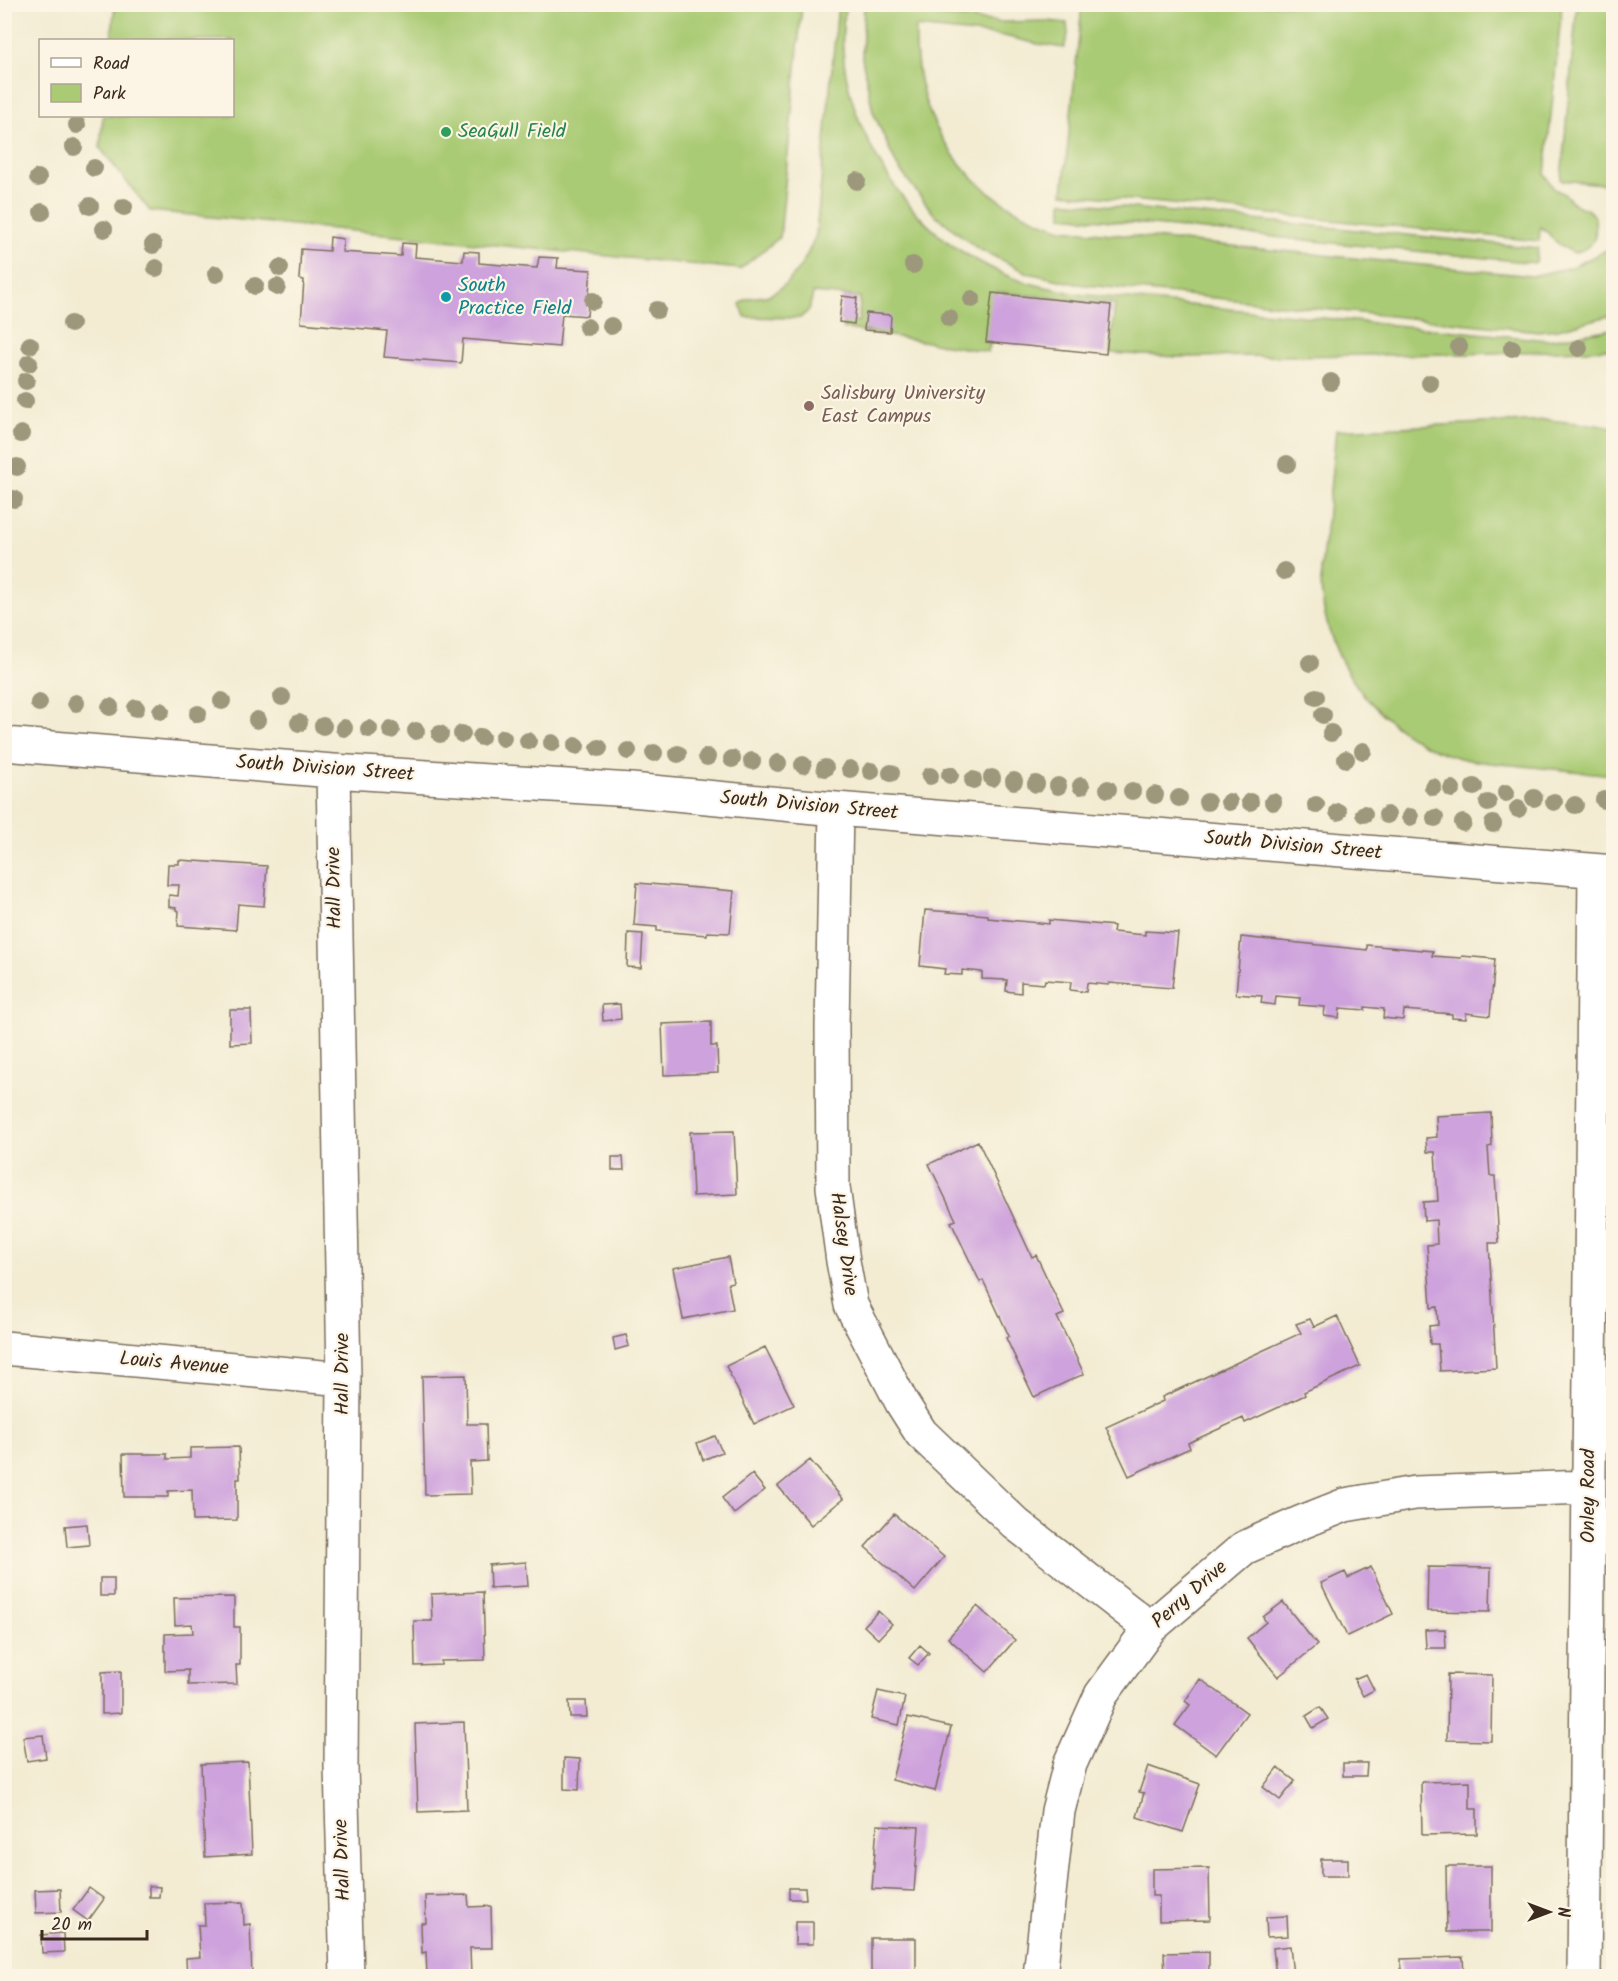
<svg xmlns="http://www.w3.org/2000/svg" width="1618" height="1981" font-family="Kalam,sans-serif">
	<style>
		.green { fill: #aacb74; stroke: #727a49; stroke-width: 1.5 }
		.building { fill: #cea2dd }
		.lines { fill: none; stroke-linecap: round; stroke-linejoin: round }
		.minor-casing { stroke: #7b6e5d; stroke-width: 36 }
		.minor { stroke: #fff; stroke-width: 33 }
		.tree { fill: #9d977c }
		.leisure-dot { fill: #2e9e5b; stroke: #fcf5e5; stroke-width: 2 }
		.culture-dot { fill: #0f9aa8; stroke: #fcf5e5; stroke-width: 2 }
		.education-dot { fill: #8d6e63; stroke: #fcf5e5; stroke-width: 2 }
		.labels { text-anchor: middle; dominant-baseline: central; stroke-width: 4.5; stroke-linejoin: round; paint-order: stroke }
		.leisure-label { font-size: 20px; fill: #27864d; stroke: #fcf5e5; text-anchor: start }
		.culture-label { font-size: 20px; fill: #0d838f; stroke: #fcf5e5; text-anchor: start }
		.education-label { font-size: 20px; fill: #785e54; stroke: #fcf5e5; text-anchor: start }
		.street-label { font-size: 20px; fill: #3b2a1e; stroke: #fcf5e5 }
	</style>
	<rect width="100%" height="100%" fill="#fcf5e5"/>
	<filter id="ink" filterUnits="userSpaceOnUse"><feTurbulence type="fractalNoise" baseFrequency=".0167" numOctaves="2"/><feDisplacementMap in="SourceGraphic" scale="12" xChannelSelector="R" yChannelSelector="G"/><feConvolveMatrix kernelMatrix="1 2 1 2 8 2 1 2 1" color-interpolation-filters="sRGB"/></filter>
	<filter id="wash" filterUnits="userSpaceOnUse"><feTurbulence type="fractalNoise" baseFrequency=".008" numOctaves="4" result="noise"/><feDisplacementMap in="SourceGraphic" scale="24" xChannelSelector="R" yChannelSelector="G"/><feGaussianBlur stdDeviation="1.35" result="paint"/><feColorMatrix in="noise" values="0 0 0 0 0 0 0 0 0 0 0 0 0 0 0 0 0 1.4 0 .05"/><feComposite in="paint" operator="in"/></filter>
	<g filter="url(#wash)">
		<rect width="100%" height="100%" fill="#f3ecd3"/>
		<path class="green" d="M115,5H802L780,237L740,269L150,211L100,148L103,116H232V40H111Z
			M838,5H846C827,94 891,212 969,256C982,263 996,271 1010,277C1030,285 1054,288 1076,294L1548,340L1613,329V349L1464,354L1179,357L1110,353L1115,304L997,292L991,341L988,352L843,328V322L859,321L860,297L813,293L809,310L800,318L745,317L740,304C751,293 759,300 771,294C794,283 807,257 816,235Z
			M864,5H919L917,13L1001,22L1047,21L1067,23L1068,35L1064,48L1038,44L1004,36L916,27C912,125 969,201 1062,229L1532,276L1572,267L1613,247V315L1558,329L1538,331L1077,284L1028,273L977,248L933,213L897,166L873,112L862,58Z
			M1082,5H1562L1545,175L1554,189L1565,194L1574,204L1588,210L1595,217C1596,239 1597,245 1575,253C1567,250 1559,245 1552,238C1548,233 1547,230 1540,227L1539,241L1063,193Z
			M1577,5H1613V185L1561,180Z
			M1062,201L1538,248L1536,263L1062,216Z
			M1548,420L1613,427V775C1583,772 1553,769 1523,766C1502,764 1480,763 1460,758C1427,750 1398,731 1375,707C1340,672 1319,621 1321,571C1322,554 1325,538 1327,521C1330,491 1333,461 1336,430Z"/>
		<g id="blocks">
			<path class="building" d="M330,237L343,239L342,252L401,256L402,243L416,244L415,257L463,261L464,251L479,252V263L537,268L539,257L558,258L557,268L591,270L587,316L562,314L559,347L463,339L461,363L384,357L387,331L301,323L304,280L299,279L301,249L329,251Z
				M992,293L1111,305L1106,354L986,342Z
				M842,296L857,298L854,324L839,322Z
				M866,313L891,315L890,332L864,330Z
				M179,860L267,866L264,906L238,904L236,930L178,926L179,911L176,910V908L169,907V895L178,896L179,885H167L168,864H179Z
				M637,883L734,891L730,933L707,932V935L657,931V927L634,925Z
				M925,910L988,915V918L1049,924V920L1114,926L1113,932L1145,935V931L1178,933L1172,988L1109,983V985L1087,983L1086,992L1070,990L1071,982L1045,980L1044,984L1021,982V993L1006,991L1007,980L982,979V972L962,970V975L944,974L945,969L920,966Z
				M628,933L643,934L641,968L627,967Z
				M1241,937L1367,950V945L1433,951L1432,956L1461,958L1462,956L1495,959L1490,1016L1466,1013V1019L1452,1018V1014L1404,1010L1403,1020L1383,1018L1384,1009L1365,1007V1010L1340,1008L1339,1018L1324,1016L1325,1007L1299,1005L1300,998L1276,996L1275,1005L1261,1003L1262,996L1236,994Z
				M620,1004L621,1019L603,1021L602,1005Z
				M230,1010H251L252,1043L230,1044Z
				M711,1022V1046H717L718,1073L664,1075L662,1024Z
				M1491,1113L1492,1146L1488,1147L1490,1176H1495L1499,1243H1489L1496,1368L1440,1371L1438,1344H1430L1429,1326L1438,1325L1437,1307L1431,1308L1427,1245L1437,1244L1436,1220L1424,1221L1423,1202L1438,1201L1435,1152H1427L1426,1138L1437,1137L1436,1116Z
				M734,1131L737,1194L693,1196L690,1132Z
				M978,1141L1032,1257L1036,1255L1064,1314L1057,1317L1084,1374L1034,1397L1006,1338L1009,1336L983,1280L980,1282L951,1222L956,1220L929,1164Z
				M612,1157H623L624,1170H612Z
				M728,1257L733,1282L728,1283L733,1309L683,1319L673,1268Z
				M1337,1316L1360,1366L1304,1392L1305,1395L1245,1423L1243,1418L1188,1443L1190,1448L1129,1476L1106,1427L1163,1401L1162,1397L1301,1333L1296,1324L1310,1319L1314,1327Z
				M626,1335L629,1346L615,1350L613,1338Z
				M765,1347L794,1405L754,1424L726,1366Z
				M466,1375L467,1424H486L487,1461L470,1462L471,1494L425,1495L422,1376Z
				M715,1436L722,1452L703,1460L697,1443Z
				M239,1447L240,1479H237V1520L193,1521L192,1490L168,1491V1497H124L123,1454H167V1459L190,1458V1448Z
				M810,1460L843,1499L811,1525L778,1486Z
				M752,1474L765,1490L734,1514L722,1498Z
				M894,1514L944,1557L915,1591L865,1547Z
				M87,1524L89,1545L67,1547L65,1526Z
				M526,1562L528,1586L490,1588L489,1565Z
				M1371,1567L1393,1614L1347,1636L1321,1583L1345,1572L1348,1578Z
				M1428,1567L1491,1568L1490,1612L1427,1611Z
				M100,1578H114V1596H100Z
				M483,1592L485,1660L441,1661V1665L415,1666L414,1621H432L431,1594Z
				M234,1597V1627H240V1665H236L237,1684L188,1685V1670L165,1671V1634L193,1633L192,1624L175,1625L174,1598Z
				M1283,1602L1317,1645L1278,1677L1247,1638L1266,1622L1263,1617Z
				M977,1606L1015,1640L987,1672L948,1638Z
				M878,1611L892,1624L878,1639L864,1626Z
				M1445,1629L1446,1648H1426L1425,1630Z
				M920,1645L929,1653L918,1665L909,1658Z
				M121,1671V1713L102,1714V1672Z
				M1366,1674L1374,1690L1363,1696L1354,1679Z
				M1448,1674L1492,1675L1491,1741L1447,1740Z
				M1200,1679L1247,1713L1216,1755L1175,1725L1190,1705L1185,1701Z
				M878,1691L905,1697L899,1725L871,1719Z
				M569,1701H586L587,1717H570Z
				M1320,1707L1328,1719L1313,1728L1306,1716Z
				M908,1717L951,1727L935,1791L892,1780Z
				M464,1722L467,1810L418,1812L415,1724Z
				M43,1735L46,1758L27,1761L23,1737Z
				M564,1758L580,1759L579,1790L564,1789Z
				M248,1762L252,1854L205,1857L201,1764Z
				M1343,1763H1367L1366,1776H1343Z
				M1148,1766L1200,1784L1183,1832L1137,1817L1144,1793L1139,1792Z
				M1278,1768L1295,1781L1280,1800L1263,1787Z
				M1470,1781V1809H1477V1834L1422,1835L1421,1782Z
				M877,1825L919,1827L914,1891L872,1889Z
				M1321,1859H1348V1876H1321Z
				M1446,1866H1491V1932H1447Z
				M1209,1868L1210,1920L1159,1921V1896H1152V1869Z
				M149,1886L160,1887L159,1897H149Z
				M89,1888L104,1899L88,1921L73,1910Z
				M789,1888H805L806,1899H789Z
				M60,1889L61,1912L36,1913L35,1890Z
				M468,1895L469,1907L491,1906L492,1948H470L471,1976H427L426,1952L422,1953L421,1923H426L425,1896Z
				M243,1902L244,1925L250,1924L252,1976H187L186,1958L200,1957L198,1925H205L204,1903Z
				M1287,1916L1288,1936L1267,1937L1266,1917Z
				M795,1922H813V1944H795Z
				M63,1933L64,1952L42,1953L41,1935Z
				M871,1938H916V1976H871Z
				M1290,1946L1293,1976H1276L1273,1948Z
				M1209,1952V1976H1165L1164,1953Z
				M1463,1957L1464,1974H1471V1976H1401V1959Z"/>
		</g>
	</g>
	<g filter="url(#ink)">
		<use href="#blocks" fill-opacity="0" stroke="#7b6e5d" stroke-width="1.5"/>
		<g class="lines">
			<defs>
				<path id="minor" d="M4,744L333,771L631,790L836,809L1614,872
					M333,771L344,1379L341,1767L347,1976
					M836,809L832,1026L833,1187L843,1261L851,1305L902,1403L921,1433L1016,1524L1150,1628
					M4,1348L344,1379
					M1040,1976L1058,1811L1070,1764L1101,1695L1150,1628L1244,1548L1302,1522L1345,1505L1415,1493L1588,1487
					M1584,1976L1595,871"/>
			</defs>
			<use href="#minor" class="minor-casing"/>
			<use href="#minor" class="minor"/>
		</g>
		<g class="tree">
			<circle cx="77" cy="125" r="9"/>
			<circle cx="74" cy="147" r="9"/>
			<circle cx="94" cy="168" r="9"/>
			<circle cx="38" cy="178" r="9"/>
			<circle cx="857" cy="181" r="9"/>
			<circle cx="90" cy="206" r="9"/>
			<circle cx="124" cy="207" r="9"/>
			<circle cx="42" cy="212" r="9"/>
			<circle cx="104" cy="229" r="9"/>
			<circle cx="153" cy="245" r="9"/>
			<circle cx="913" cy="265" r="9"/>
			<circle cx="156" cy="268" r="9"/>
			<circle cx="280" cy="268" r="9"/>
			<circle cx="216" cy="274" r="9"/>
			<circle cx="255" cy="286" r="9"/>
			<circle cx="277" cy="287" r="9"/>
			<circle cx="972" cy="299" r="9"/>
			<circle cx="593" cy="301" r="9"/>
			<circle cx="657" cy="310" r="9"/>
			<circle cx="949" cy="318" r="9"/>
			<circle cx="71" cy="324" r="9"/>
			<circle cx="611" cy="326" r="9"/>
			<circle cx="587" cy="327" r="9"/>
			<circle cx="30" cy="345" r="9"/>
			<circle cx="1459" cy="347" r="9"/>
			<circle cx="1512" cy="348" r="9"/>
			<circle cx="1579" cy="348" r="9"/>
			<circle cx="29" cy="363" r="9"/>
			<circle cx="26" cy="381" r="9"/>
			<circle cx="1331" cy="382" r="9"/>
			<circle cx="1430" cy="383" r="9"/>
			<circle cx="25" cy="401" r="9"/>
			<circle cx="21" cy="434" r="9"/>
			<circle cx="1287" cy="464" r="9"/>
			<circle cx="17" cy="467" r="9"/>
			<circle cx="14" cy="499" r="9"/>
			<circle cx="1284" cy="571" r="9"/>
			<circle cx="1310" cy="663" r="9"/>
			<circle cx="282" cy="697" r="9"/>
			<circle cx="1316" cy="697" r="9"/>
			<circle cx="222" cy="701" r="9"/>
			<circle cx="39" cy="703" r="9"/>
			<circle cx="76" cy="703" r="9"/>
			<circle cx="110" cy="707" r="9"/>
			<circle cx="136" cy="708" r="9"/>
			<circle cx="161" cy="711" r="9"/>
			<circle cx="198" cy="714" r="9"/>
			<circle cx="1323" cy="715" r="9"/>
			<circle cx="257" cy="720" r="9"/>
			<circle cx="299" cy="723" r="9"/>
			<circle cx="323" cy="726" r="9"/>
			<circle cx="344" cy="728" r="9"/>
			<circle cx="369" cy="729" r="9"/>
			<circle cx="391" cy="730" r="9"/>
			<circle cx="416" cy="731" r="9"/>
			<circle cx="1331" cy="733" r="9"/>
			<circle cx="440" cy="734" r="9"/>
			<circle cx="462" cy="734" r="9"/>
			<circle cx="481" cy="737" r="9"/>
			<circle cx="503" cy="738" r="9"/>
			<circle cx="528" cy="741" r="9"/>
			<circle cx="552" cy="743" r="9"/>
			<circle cx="576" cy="746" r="9"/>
			<circle cx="599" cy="748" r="9"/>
			<circle cx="628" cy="751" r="9"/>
			<circle cx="1363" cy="751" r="9"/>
			<circle cx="654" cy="753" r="9"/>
			<circle cx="678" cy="754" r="9"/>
			<circle cx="707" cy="757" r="9"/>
			<circle cx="732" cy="759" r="9"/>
			<circle cx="1346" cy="759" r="9"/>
			<circle cx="752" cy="761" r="9"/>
			<circle cx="778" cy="763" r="9"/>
			<circle cx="803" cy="765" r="9"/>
			<circle cx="825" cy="768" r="9"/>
			<circle cx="850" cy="769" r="9"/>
			<circle cx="871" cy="771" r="9"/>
			<circle cx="891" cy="773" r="9"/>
			<circle cx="950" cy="775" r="9"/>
			<circle cx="930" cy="776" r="9"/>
			<circle cx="992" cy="778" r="9"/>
			<circle cx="973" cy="780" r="9"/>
			<circle cx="1014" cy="781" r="9"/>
			<circle cx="1036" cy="784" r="9"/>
			<circle cx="1058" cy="786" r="9"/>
			<circle cx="1081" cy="786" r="9"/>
			<circle cx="1433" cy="787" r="9"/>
			<circle cx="1474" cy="787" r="9"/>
			<circle cx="1108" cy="789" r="9"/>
			<circle cx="1452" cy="789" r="9"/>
			<circle cx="1132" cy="791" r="9"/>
			<circle cx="1506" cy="793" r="9"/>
			<circle cx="1155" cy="795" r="9"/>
			<circle cx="1179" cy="798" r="9"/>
			<circle cx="1534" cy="798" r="9"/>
			<circle cx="1604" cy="800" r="9"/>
			<circle cx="1207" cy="802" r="9"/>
			<circle cx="1229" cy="802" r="9"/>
			<circle cx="1250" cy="802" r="9"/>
			<circle cx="1273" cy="802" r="9"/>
			<circle cx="1554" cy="802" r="9"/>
			<circle cx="1488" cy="803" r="9"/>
			<circle cx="1316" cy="805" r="9"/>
			<circle cx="1575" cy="805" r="9"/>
			<circle cx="1518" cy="809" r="9"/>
			<circle cx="1338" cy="812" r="9"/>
			<circle cx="1364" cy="814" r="9"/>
			<circle cx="1387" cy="815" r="9"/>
			<circle cx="1410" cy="817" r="9"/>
			<circle cx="1435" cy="818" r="9"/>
			<circle cx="1463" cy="823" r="9"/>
			<circle cx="1493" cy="824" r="9"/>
		</g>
	</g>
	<circle class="leisure-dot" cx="446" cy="132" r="6"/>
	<circle class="culture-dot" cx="446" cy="297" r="6"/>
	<circle class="education-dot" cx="809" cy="406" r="6"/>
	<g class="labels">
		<g class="leisure-label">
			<text x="458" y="132">SeaGull Field</text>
		</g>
		<g class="culture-label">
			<text x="458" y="286">South<tspan x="458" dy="23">Practice Field</tspan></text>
		</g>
		<g class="education-label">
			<text x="821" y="394">Salisbury University<tspan x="821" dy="23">East Campus</tspan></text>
		</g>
		<g class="street-label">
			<text transform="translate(325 769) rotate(4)">South Division Street</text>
			<text transform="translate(809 806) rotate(5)">South Division Street</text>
			<text transform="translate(1293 846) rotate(5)">South Division Street</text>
			<text transform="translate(335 888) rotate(-91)">Hall Drive</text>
			<text transform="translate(843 1244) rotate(82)">Halsey Drive</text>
			<text transform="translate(174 1364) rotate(5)">Louis Avenue</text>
			<text transform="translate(343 1374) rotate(-90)">Hall Drive</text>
			<text transform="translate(1589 1496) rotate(-90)">Onley Road</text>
			<text transform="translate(1190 1595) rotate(-41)">Perry Drive</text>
			<text transform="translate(343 1860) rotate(-92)">Hall Drive</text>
		</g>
	</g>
	<rect width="1618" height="1981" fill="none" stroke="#fcf5e5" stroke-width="24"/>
	<rect x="39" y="39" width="195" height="78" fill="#fcf5e5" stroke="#afa495" stroke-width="1.5"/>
	<rect x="51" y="58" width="30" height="9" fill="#ffffff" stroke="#afa495" stroke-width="1.5"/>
	<text x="93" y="69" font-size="18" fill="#3b2a1e">Road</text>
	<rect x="51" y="84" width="30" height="18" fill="#aacb74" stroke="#afa495" stroke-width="1.5"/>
	<text x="93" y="99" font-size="18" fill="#3b2a1e">Park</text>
	<g transform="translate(1549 1912) rotate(90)" stroke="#fcf5e5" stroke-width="4.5" paint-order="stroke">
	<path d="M0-4.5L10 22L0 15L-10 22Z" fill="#3b2a1e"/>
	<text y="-9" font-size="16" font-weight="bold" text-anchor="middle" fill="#3b2a1e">N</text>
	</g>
	<path d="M42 1930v9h105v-9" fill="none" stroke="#3b2a1e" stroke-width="3"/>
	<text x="51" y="1930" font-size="18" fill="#3b2a1e" stroke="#fcf5e5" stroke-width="4.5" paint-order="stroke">20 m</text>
</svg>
